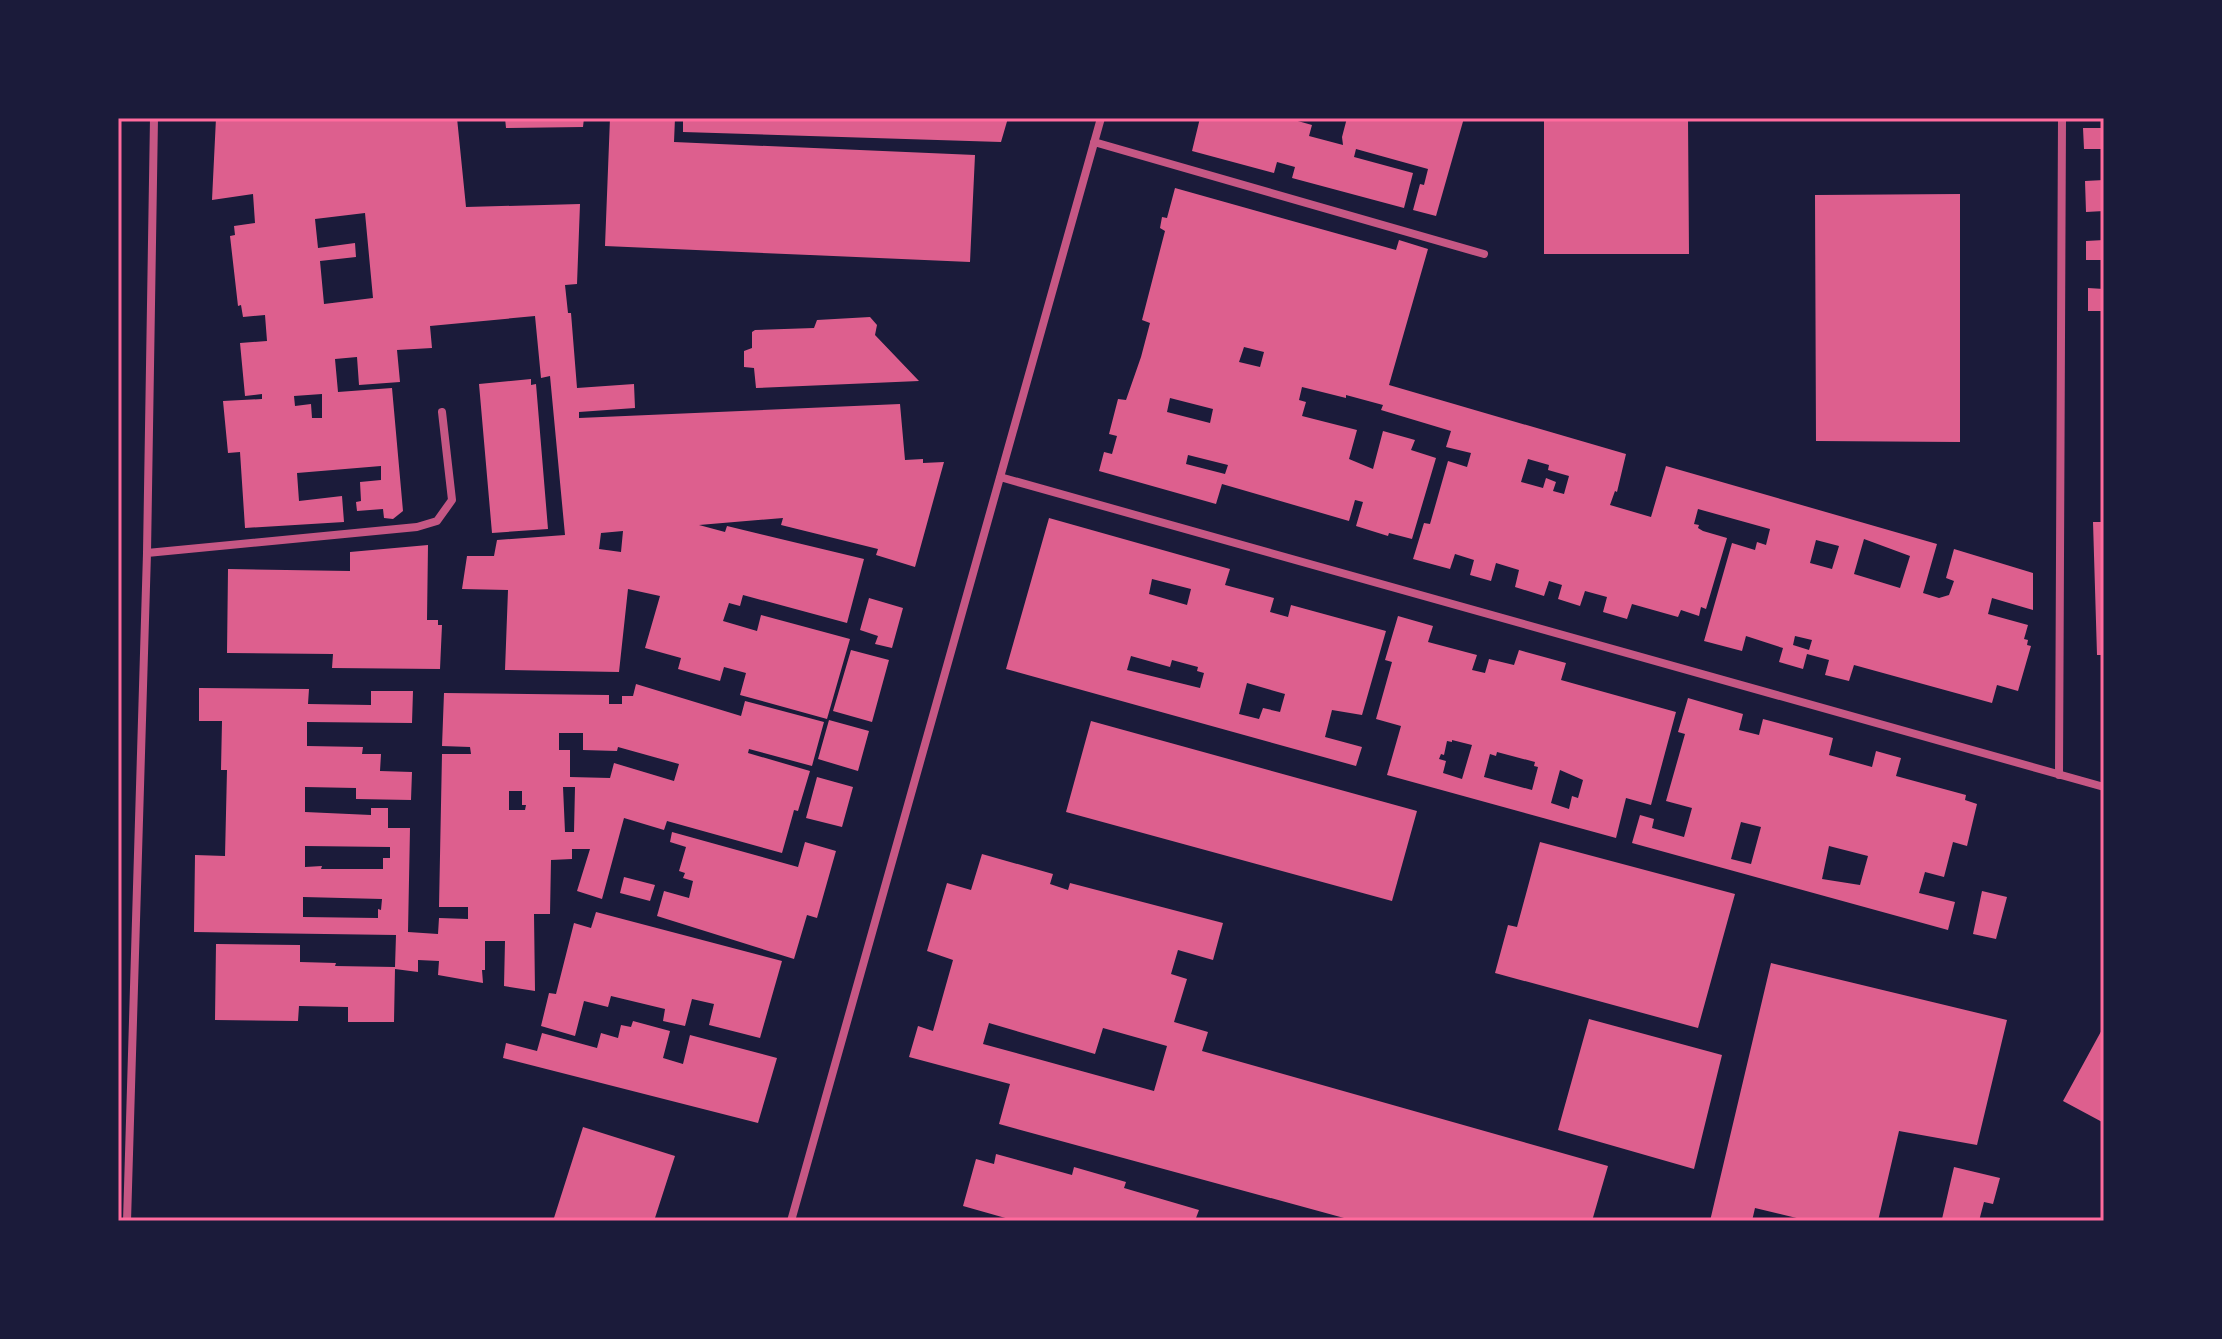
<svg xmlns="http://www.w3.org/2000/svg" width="2222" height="1339" font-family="Overpass,sans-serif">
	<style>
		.building { fill: #dd5f8e; fill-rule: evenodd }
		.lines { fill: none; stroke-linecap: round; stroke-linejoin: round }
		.minor { stroke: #c65784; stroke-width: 8 }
		.neatline { fill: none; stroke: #ff6b9d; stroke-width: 3 }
	</style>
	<rect width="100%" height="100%" fill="#1b1b3a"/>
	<path class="building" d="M216,118H457L466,207L580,204L577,284L565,285L568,313H571L577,388L634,384L635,408L579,412V418L900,404L905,460L923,459V463L944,462L915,567L876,555L878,549L781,525L783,518L699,525L725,532L727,526L864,559L847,623L743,595L740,606L729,603L723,621L757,631L761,615L850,639L827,719L740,695L746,673L724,667L720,681L678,669L681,658L645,648L660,596L628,589L619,672L505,670L508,590L462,589L467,556H494L497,540L565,535L550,376L541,378L535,316L430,326L432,348L397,350L400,382L359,385L357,357L335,359L338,392L392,388L403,511L393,519L384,518L383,509L357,511L356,502L361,501L360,482L381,480V466L297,473L299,501L342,496L344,522L245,528L240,452L228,453L223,401L262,399V394L245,396L240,343L267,341L265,315L243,317L241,305L238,306L230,236L235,235L234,226L255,223L253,194L212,200ZM365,213L373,298L324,304L320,261L356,257L355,243L318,248L315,219ZM322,394V418H312L311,404L295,406L294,396ZM623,531L621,552L599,549L601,533Z
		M505,118H584L583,127L506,128Z
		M610,118H675L674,142L975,155L970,262L605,246Z
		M683,118H1008L1001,142L683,132Z
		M1200,118H1287L1312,125L1309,136L1343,145L1342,137L1347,118H1464L1436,216L1413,210L1420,184L1424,185L1428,169L1356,149L1354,157L1413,173L1404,208L1292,178L1295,167L1277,162L1274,173L1192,151Z
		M1544,118H1688L1689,254H1544Z
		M2083,128H2104V149H2084Z
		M2104,180V211L2086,212L2085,181Z
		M1175,188L1396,250L1399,240L1428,249L1389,385L1626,454L1617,492L1615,491L1610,505L1651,517L1666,466L1937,544L1923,593L1939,598L1949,595L1954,581L1946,578L1954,549L2033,573V610L1992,598L1988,614L2028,625L2024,639L2028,640L2027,645L2031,646L2018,691L1997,685L1992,703L1854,665L1849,681L1825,675L1829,660L1807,654L1803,669L1779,662L1783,648L1746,636L1742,651L1704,641L1732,543L1755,550L1757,542L1766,545L1770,529L1698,509L1694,524L1699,525L1698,528L1703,531L1727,538L1706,609L1701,607L1699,616L1681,610L1678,617L1632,604L1627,619L1603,612L1607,597L1585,591L1580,606L1558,599L1562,585L1549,581L1544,596L1515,587L1519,570L1496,563L1491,581L1470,575L1474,560L1455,554L1450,569L1413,559L1424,523L1430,524L1448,461L1467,467L1471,453L1446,447L1451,431L1381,410L1383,405L1346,395V398L1302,387L1299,400L1306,402L1302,416L1357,430L1349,459L1373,469L1383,431L1415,440L1411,450L1436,458L1412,539L1389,533L1388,536L1356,526L1363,502L1355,500L1349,521L1222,484L1216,504L1099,471L1104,452L1112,454L1117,436L1109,434L1118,399L1126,400L1141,357L1150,323L1142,320L1165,231L1160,228L1162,217L1167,218ZM1244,347L1264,352L1260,367L1239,362ZM1170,398L1213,409L1210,423L1167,412ZM1188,455L1228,465L1225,474L1186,464ZM1528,459L1549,465L1548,470L1569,476L1564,494L1553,491L1556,482L1546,478L1543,488L1521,482ZM1864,539L1910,556L1900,588L1854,574ZM1816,540L1839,546L1832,569L1810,563ZM1795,636L1812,640L1809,650L1793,645Z
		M1960,194V442L1816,441L1815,195Z
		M2104,240V260H2086V241Z
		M2088,288L2104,289V311H2088Z
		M870,317L877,325L875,335L919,381L756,388L754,368L744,367V351L752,348V332L755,330L814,328L817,320Z
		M531,379V385L536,384L548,529L492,533L479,384Z
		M1049,518L1230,569L1225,585L1274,598L1270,612L1288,617L1291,605L1386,631L1362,715L1332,710L1325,737L1362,747L1356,766L1006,669ZM1152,579L1191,589L1187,605L1149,594ZM1131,656L1170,667L1172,660L1198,667L1197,671L1204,673L1200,688L1127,670ZM1247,683L1285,694L1280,712L1263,708L1259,719L1239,714Z
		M2093,522H2104V655H2097Z
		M428,545L427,620H438V625H442L440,669L332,668L333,654L227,653L228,569L350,571V552Z
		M869,598L903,608L892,648L875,644L878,636L860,630Z
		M1398,616L1433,626L1428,642L1477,655L1472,670L1485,673L1489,659L1514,665L1519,650L1566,663L1561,680L1676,712L1651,805L1626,798L1616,838L1387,775L1401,726L1376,719L1392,662L1385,660ZM1452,740L1472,745L1462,779L1443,773L1446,761L1439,759L1441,754L1444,755L1447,741L1452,742ZM1497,752L1535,762L1534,766L1538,767L1532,790L1484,777L1490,754L1496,756ZM1560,770L1583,780L1578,798L1572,796L1569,809L1551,803Z
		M851,650L889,660L872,722L833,711Z
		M636,684L741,716L745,701L824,722L812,766L749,749L748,753L810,771L798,811L794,810L793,814L782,853L667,821L664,830L624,818L602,899L577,891L590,849H572V859L551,860L550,914H534L535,991L504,986L505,941H485V970H482L483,983L438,975L439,961L418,960V972L395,969L394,1022H348V1007L299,1006L298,1021L215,1020L216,944L300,945V962L336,963L335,966L395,967L396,935L194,932L195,855L225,856L227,770H221L222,721H199V688L309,689L308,704L371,705V691H413L412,723L307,722V746L363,747L362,754H381L380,771L412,772L411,800L356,799V788L305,787V812L371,815V808H388V828H410L408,932L438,934L439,918L468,919V907H439L442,754H471L470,747L442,746L444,693L609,695V704H622V696H633ZM559,733H583V750L617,751L618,747L679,764L674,781L614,763L610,778L570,777V750H559ZM563,787H575L574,832H565ZM509,791H522V805H526L525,810H509ZM305,846L390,847V858H383V869H321L322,866L305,867ZM303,897L382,899L381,910L378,909V918L303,917Z
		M1688,698L1743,714L1739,730L1759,735L1763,719L1833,738L1829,755L1872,767L1876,751L1901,758L1896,776L1966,795L1965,800L1977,804L1967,846L1953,842L1944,877L1925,872L1919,893L1955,902L1948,930L1632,843L1640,815L1654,819L1652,828L1684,837L1692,808L1666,801L1685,734L1678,732ZM1741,822L1761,827L1751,864L1731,859ZM1829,846L1868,856L1860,885L1822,879Z
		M829,720L869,731L858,771L818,759Z
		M1091,721L1417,811L1392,901L1066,812Z
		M817,777L853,787L842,827L806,818Z
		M672,832L798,867L805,842L836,851L817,918L807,915L794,959L657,916L664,891L689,898L693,881L683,878L685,873L679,871L686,847L670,842Z
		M1540,842L1735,894L1698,1028L1495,973L1508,925L1517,927Z
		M982,854L1053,874L1050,884L1068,890L1070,883L1223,923L1213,960L1178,950L1171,974L1187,979L1174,1022L1208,1032L1202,1051L1608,1166L1592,1221H1355L999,1124L1010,1084L909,1057L918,1026L933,1031L953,960L927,951L947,883L971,890ZM989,1023L1095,1054L1103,1028L1167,1046L1154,1091L983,1044Z
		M624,877L655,885L650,901L620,893Z
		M1982,891L2007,897L1996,939L1973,934Z
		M596,912L782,961L760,1038L709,1025L714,1004L692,999L685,1026L663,1021L665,1009L611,996L608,1007L584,1001L575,1036L541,1026L549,993L556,994L574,923L591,928Z
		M1771,963L2007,1020L1977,1145L1899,1131L1878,1221H1809L1755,1208L1752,1221H1710Z
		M1589,1019L1722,1055L1694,1169L1558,1130Z
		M633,1021L670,1031L663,1058L683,1064L690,1035L777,1058L758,1123L503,1058L506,1043L537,1051L542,1033L597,1048L601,1033L618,1038L621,1025L631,1027Z
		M2104,1026V1123L2063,1101Z
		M583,1127L675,1156L654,1221H553Z
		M996,1154L1072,1175L1074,1167L1126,1182L1124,1188L1199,1210L1196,1218L1203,1221H1016L963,1206L976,1159L994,1164Z
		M1954,1167L2000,1178L1993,1204L1984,1202L1979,1221L1942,1219Z"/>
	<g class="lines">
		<path class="minor" d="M1094,142L1484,254
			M1000,477L2104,787
			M147,553L417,527L437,521L452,500L442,412
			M2059,775L2062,118
			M127,1221L147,553L154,118
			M791,1221L1101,118"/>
	</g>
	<rect width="2222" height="1339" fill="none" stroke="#1b1b3a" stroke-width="240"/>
	<rect x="120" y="120" width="1982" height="1099" class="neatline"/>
</svg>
